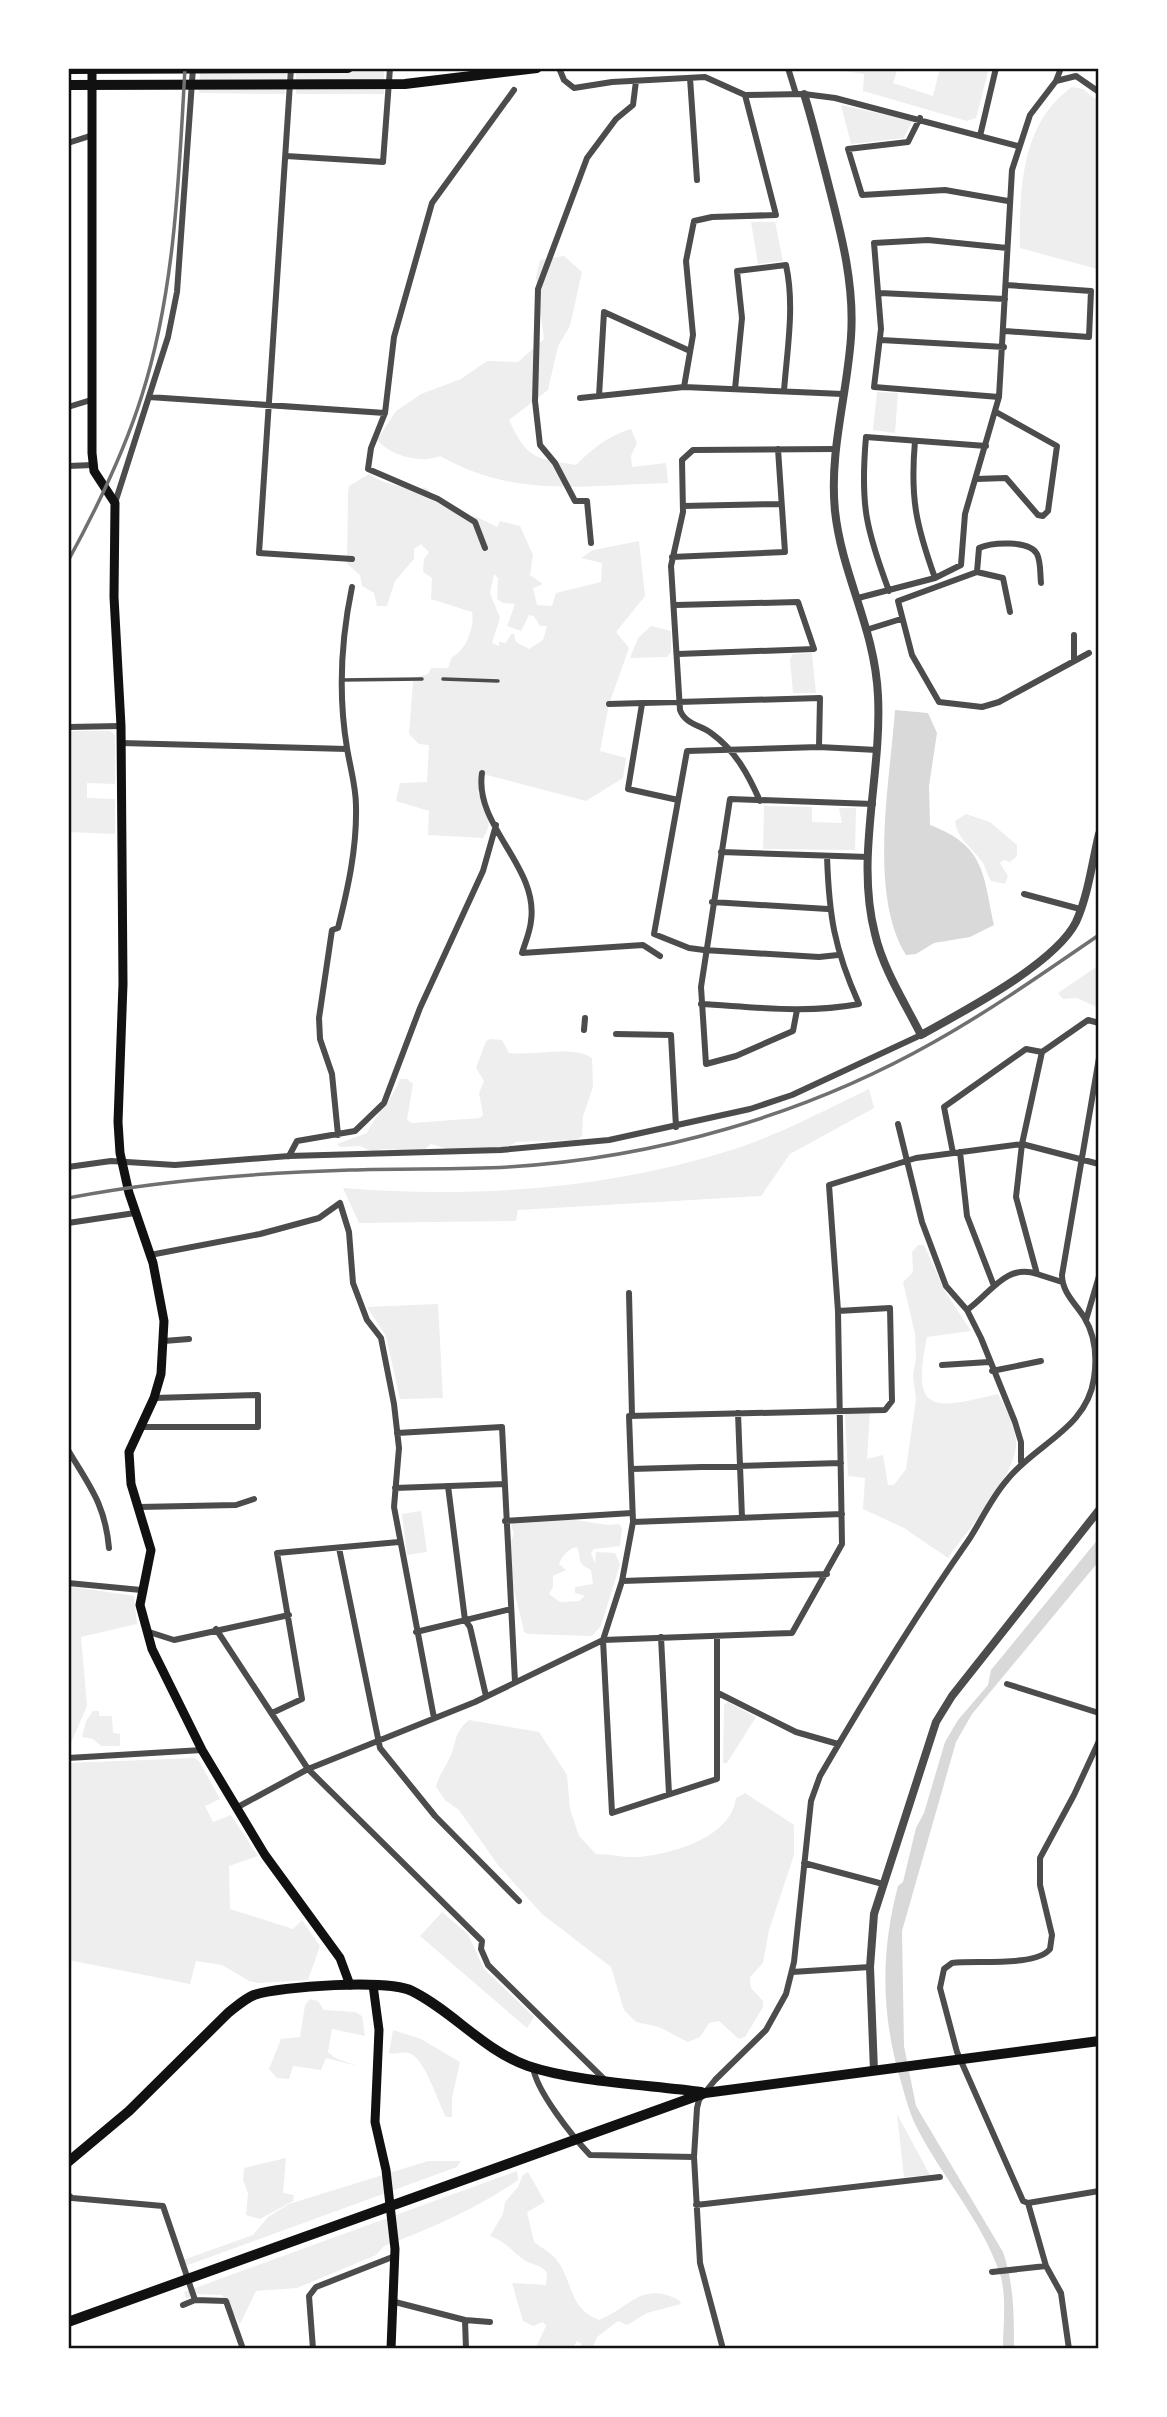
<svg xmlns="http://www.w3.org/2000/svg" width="1167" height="2417" font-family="Poppins,sans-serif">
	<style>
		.green { fill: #eee; fill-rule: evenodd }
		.water { fill: #d9d9d9 }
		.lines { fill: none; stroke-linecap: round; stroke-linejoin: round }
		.service { stroke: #4c4c4c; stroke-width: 3.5 }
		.minor { stroke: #4c4c4c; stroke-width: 6 }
		.tertiary { stroke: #4c4c4c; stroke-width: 8 }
		.secondary { stroke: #111; stroke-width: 9 }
		.primary { stroke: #111; stroke-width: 10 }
		.trunk { stroke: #111; stroke-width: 10 }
		.rail { stroke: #707070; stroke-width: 3.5 }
		.neatline { fill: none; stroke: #111; stroke-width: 2.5 }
	</style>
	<rect width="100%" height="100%" fill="#fff"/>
	<path class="green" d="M200,68H287L285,94L199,93Z
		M296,68H384V94H296Z
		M825,68H898L893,83L933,96L940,68H989L976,118L967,121L863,91L864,74Z
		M1072,87L1083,89L1099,102L1097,269L1020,248C1020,190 1020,124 1072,87Z
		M841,105L912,121L904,138L851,144Z
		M751,222H775L783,261L758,264Z
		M564,256L582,272L570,326L558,346L548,390L509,420C528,460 535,458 576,465C593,448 608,436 631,429L637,443L631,456L632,467L666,463L668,483C585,485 516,499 440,456C421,464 391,456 377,440L396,411L421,394L461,379L487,361L518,362L544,339L536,277L540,260Z
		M877,392L898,393L895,433L873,430Z
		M369,474C383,484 404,488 422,490L424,487L429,490L432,500L460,515L477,517L497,527L500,521L520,526L533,555L530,575L543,584L533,588L537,605L552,606L556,593L601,582L602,563L581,558L593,550L639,541L645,596L616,632L629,648L609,704L600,751L626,758L623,778L586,801L483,774L478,793C486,811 495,820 483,838L428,835L429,811L396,801L400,783L427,782L429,745L419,744L409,734L413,681L414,678L428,674L431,668H448L452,657C466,651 475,626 472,612L431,599L432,578L423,572L424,559L429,552L421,544L414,549V559L395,581L387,606H377L374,593L362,586L360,575L347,564L348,492L349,486ZM494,574L498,578L497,599L503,603L515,604L507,626L521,631L529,615L534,616L540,626H547L543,640L529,649L516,642L514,634H511L506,643L499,642V646L492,643L500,618L490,593Z
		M651,626L671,631V652L667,657L630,658L638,638Z
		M812,653L816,693H793L790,659L793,654Z
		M68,731H110L115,735V784L87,783V798L115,799V834L68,832Z
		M764,806L812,807V822L842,823L839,808H856L855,850L763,849Z
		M966,814L990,822L1017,845V856L1010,862L1004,860L1000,863L1008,876L1005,884L991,881C988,876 986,870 984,865C975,849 957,840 955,821Z
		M1099,965V1008L1077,998L1063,999L1058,993Z
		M490,1039L502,1040L509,1053C534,1056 574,1045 592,1058L593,1087L583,1116L582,1136L576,1140L516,1142L508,1148L448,1149L431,1144L423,1151L383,1149L373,1152L360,1146L340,1147L337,1144L367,1133C376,1113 393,1100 400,1079H407L413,1084L407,1120L412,1123L480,1118L483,1115L479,1093L484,1081L476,1068L486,1041Z
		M869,1089L874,1108L790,1154L761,1196L518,1210L516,1221L359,1223L343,1188C472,1198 604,1190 728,1151C777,1136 823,1111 869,1089Z
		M918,1245H924L946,1293L971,1331L927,1337C911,1414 932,1410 998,1394C1006,1409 1017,1428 1016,1445C1014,1478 967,1530 948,1558L904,1528L863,1509L865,1478L848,1476L845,1413L870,1412L867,1459L883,1455L888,1485H894L906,1469L916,1399L913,1376L916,1357L915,1334L903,1282L913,1272L912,1252Z
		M438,1304L443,1398L400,1399L386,1336L367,1307Z
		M421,1511L427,1552L407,1555L402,1514Z
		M562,1518L608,1525L619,1524L622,1528L620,1546L594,1549L591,1553L595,1564L596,1552L615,1553L620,1564L601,1626L592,1636L529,1634L524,1632C520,1605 500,1560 514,1534L511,1525L514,1521ZM577,1547C583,1562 575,1562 591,1570L593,1584L575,1587V1593L585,1596L579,1601L560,1602L549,1594L553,1587V1576L566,1570L559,1564C562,1556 569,1548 577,1547Z
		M68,1586L134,1596L137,1624L81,1637L87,1706L70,1745L69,1763L194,1758L199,1761L220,1799L205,1806L213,1822L231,1815L258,1856L229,1866L230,1909L293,1929L302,1920L320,1946L308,1980L258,1983L249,1981L222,1965L196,1961L190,1984L68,1960Z
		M728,1702L756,1717L727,1763H723L724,1705Z
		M93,1711H99V1716H112L113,1733L120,1734V1746H101L93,1739L82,1737L86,1721Z
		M469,1720L539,1732L567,1775L570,1809L579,1836L596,1854C610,1854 626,1858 640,1857C675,1853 731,1837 736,1798L745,1793L794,1825V1855L769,1930L763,1963L750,1977L751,1988L763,2001V2007L745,2037L739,2039L719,2021L709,2023L700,2037L688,2042L659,2027L636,2022L624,2010L611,1967L542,1914L498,1865L459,1810L445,1800L436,1787C439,1774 446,1767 451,1755C457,1740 454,1732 469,1720Z
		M442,1912L468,1934L484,1969L534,2017L527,2028L420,1936Z
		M310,1999L318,2001L324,2010L355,2012L362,2016L365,2036L332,2029L328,2052L335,2058L358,2066L326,2058L321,2070L293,2066L289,2079L277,2078L269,2069L281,2039L300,2037L305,2005Z
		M393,2030L421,2039L460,2062L452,2098V2117H446C438,2102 425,2060 411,2054C402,2050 398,2055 389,2053Z
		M897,2114L930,2175L904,2177Z
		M286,2158L283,2193L294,2195L293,2201L260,2219L246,2215L248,2193L243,2180L244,2168Z
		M428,2161H461L457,2167L185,2266L183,2260L253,2235L268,2217L289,2204Z
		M517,2171L518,2180C476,2209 431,2228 384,2246L376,2255L297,2288L256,2291L240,2324L222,2295L196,2294L186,2299L184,2292Z
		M528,2172L545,2202L527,2212L534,2242C540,2247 547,2250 552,2255C575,2277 565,2307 599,2320C631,2307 641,2281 679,2300L681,2304L647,2313L627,2325L618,2321L597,2337L592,2349H577L582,2344L577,2341L572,2349H535L546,2326L543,2322L533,2326L523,2321L512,2283L546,2285L547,2273C540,2263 532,2266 523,2259C509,2249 508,2243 490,2236L503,2214L505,2202L518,2187L523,2175Z"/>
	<path class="water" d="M895,710L928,713L937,733L929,786L930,825C985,846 983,873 994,925L970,937L934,943L916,954L906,955C868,894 890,781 895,710Z
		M1099,1538V1561L972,1714L956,1742L902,1931L904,2046L916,2106L1003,2252C1014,2284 1014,2315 1014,2349H1003C1003,2326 1007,2296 1000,2274C982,2220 941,2176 916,2126C908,2110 904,2091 899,2075C881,2011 881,1950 898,1886L903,1882L916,1828L924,1813L945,1742L958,1720L988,1685L991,1670Z"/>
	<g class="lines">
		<path class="service" d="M443,679L498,681
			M342,680L422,679"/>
		<path class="minor" d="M291,68L259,553L352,559
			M559,68L564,80L574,88L612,82L705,77L745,95L804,94L835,98L1018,146
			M788,68L796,94
			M690,78L697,180
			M1056,81L1076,76L1099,92
			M920,118L908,142L848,149L862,195L945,190L1008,201
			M980,136L996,68
			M68,143L93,135
			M286,156L383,162L390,68
			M880,293L1005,299
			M1005,331L1089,337L1091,291L1006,285
			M881,340L1004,347
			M684,387L693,335L686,261L694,221L712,217L776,215L745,95
			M735,389L742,318L737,271L786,265C795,306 787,350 784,391
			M599,396L604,312L690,351
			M149,397L385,413
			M999,397L874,387L881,329L874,243L928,240L1007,248
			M580,398L684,387L843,394
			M68,407L91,400
			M915,441C910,498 916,525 935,578
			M68,466L93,465
			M976,479L1006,478L1038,515L1043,516L1048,511L1057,446L996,412
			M115,503L168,337L177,292L193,68
			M683,506L779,504
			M591,543L587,501H575L555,463L540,445L535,401L538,289L587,158L616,119L633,105L636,81
			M485,548L475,522L438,499L368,469L371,448L385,413L394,337L432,203L514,90
			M672,557L785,552L778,449
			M977,572L979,548C992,542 1030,540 1037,554C1041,562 1040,574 1041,583
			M889,591C866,529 860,505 866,437L986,446
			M858,598L935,578L961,565L965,514L999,397L1012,170L1030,115L1056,81L1061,68
			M676,605L798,602L814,649L678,654
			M1010,612L1003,578L977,572L898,601L912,655L939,702L982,707L999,702L1089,653
			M869,629L901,619
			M1074,635V661
			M609,704L820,698L819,747
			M642,704L628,789L678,800
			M68,727L121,726
			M121,743L347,749
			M482,773C474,826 539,867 531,921C530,932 525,943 522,953L643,945L660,956
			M760,801C748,774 735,750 711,733C700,725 685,724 680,710L671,566L683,512L682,460L693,450L835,449
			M721,852L868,857
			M1024,894L1080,909
			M712,902L828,909
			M838,955L819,957L704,950L689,948L654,934L687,751L819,747L877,750
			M701,1004C754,1007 807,1014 859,1004C834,948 829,916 827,856
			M797,1010L793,1031L736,1056L706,1064L701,987L730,799L873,804
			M584,1030L585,1018
			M616,1034L671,1035L676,1127
			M898,1124L922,1222L946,1286L967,1310L981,1338L1015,1422L1021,1442V1462
			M338,1135L332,1074L320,1039L319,1018L332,930L338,928C348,888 357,848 356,806C356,786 350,767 347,748C338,694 341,640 352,587
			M960,1152L967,1216L994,1286
			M953,1153L944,1107L1026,1049L1042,1052
			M289,1156L297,1141L355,1131L384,1103L420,1008L483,871L496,825
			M68,1167L111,1161L175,1165L289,1156L501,1150L609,1140L750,1109L792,1095L921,1035
			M68,1223L135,1213
			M150,1255L260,1234L319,1218L340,1203L349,1232L353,1283L367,1320L381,1338L394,1404L399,1448L394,1507L434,1718
			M1062,1282L1037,1274L1016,1197L1022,1144L1042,1052L1088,1020L1099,1023
			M629,1293L632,1416
			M967,1310C990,1294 1006,1263 1037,1274
			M1086,1320L1099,1276
			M164,1341L189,1339
			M942,1365L989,1362
			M992,1371L1041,1361
			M738,1413L742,1518
			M140,1427H258V1395L154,1398
			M397,1433L502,1427L515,1682
			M68,1450C90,1487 105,1504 109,1548
			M631,1469L841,1463
			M448,1486L465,1620L470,1627L486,1696
			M395,1488L505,1484
			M139,1507L236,1505L254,1499
			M505,1521L632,1513
			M633,1522L842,1514
			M339,1548L380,1748L435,1816L519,1901
			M622,1581L827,1574
			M68,1583L141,1590
			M216,1629L308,1769L482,1941L481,1949L488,1965L605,2080
			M146,1631L174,1640L289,1615
			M416,1632L511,1609
			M717,1636V1779L612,1813L603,1640L622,1581L633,1522L629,1416L885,1410L892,1401L890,1308L838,1311
			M661,1637L669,1794
			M1007,1684L1099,1713
			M718,1693L796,1732L838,1744
			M272,1713L302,1699L277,1553L399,1542
			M68,1758L202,1750
			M236,1808L308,1769L475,1702L603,1640L792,1633L842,1544L838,1311L829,1185L916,1158L1022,1144L1099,1164
			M804,1863L883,1884
			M792,1972L870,1967
			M533,2067C536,2091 573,2137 590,2155L694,2157
			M68,2195L72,2198L163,2206L195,2300L226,2301L243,2349
			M1028,2203L1099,2191
			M696,2205L940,2177
			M992,2272L1046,2266
			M395,2302L465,2320L490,2322
			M183,2305L195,2300
			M465,2320L466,2349
			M313,2349L309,2296L316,2287L395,2256
			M723,2349L700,2263L694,2157L697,2108L699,2100L715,2080L766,2030L786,1994L794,1962L811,1801L820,1776C867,1695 916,1615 970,1538C982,1519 992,1497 1007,1480C1035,1444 1087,1429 1094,1378C1097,1358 1095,1335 1084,1317C1075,1303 1062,1292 1062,1275L1099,1058
			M1069,2349L1061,2293L1046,2266L1028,2203L1023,2201L957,2052L940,1988L944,1969L952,1963C976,1960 1036,1967 1050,1949L1052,1935L1040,1885V1858L1074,1795L1099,1741"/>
		<path class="tertiary" d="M804,94C812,119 818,145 825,171C839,226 855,280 851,337C847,396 829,452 835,511C842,576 875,628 878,696C882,775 855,857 875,934C883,969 905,1003 921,1035C962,1012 1055,964 1076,922C1088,896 1092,863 1099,834
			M874,2071L870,1967L874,1914L936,1722L952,1696L1099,1510"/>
		<path class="secondary" d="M92,68V453L94,471L115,503L114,597L121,726L123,984L118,1122L120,1153L129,1193L153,1263L164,1321L161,1374L154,1398L129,1452L131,1484L151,1550L140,1605L152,1649L202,1750L265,1855L340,1958L350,1985
			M373,1985L379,2030L375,2122L386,2170L395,2249L391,2349"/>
		<path class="primary" d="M68,2162L129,2111L228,2013C236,2007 244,1999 254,1995C281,1986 389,1979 412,1991C454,2012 483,2050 528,2066C575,2082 650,2085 701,2092
			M68,2322L705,2093L1099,2041"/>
		<path class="trunk" d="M68,69L348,68
			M68,85L405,84L537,68"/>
		<path class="rail" d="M68,561C97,508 124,453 142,395C175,291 179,176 185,68
			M68,1198C161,1180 256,1173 350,1170C403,1168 456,1170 508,1167C656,1158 805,1115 934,1042C991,1010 1045,972 1099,935"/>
	</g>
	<rect width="1167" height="2417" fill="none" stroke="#ffffff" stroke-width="140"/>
	<rect x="70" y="70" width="1027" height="2277" class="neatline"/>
</svg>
